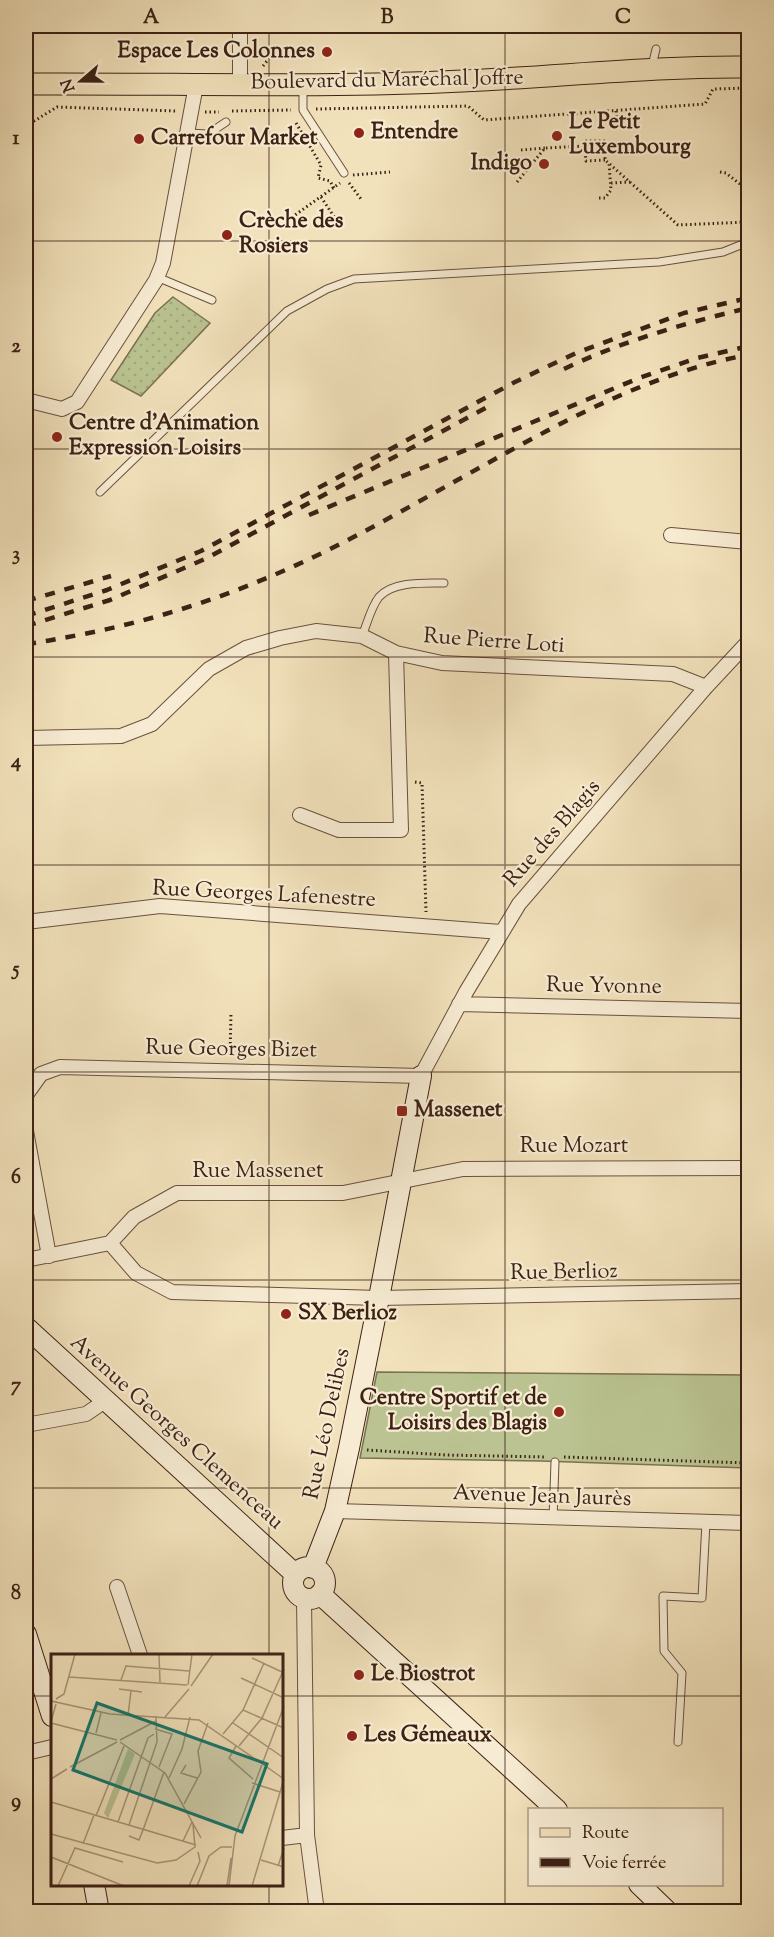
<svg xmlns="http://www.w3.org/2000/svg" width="774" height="1937" font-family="'Sorts Mill Goudy',serif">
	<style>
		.grass { fill: url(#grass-dots); stroke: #7b7252; stroke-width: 1.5 }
		.garden { fill: #bac391; stroke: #7b7252; stroke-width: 1.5 }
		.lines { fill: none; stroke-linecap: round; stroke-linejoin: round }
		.lane-casing { stroke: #6a513e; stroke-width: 9 }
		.street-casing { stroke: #6a513e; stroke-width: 16 }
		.secondary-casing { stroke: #3c2114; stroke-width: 22 }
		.primary-casing { stroke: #3c2114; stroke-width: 23 }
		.path { stroke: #3c2114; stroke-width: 3; stroke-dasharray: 1.5 3; stroke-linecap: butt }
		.lane { stroke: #f7ecd3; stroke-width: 7 }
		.street { stroke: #f7ecd3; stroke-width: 14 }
		.secondary { stroke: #f7ecd3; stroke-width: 20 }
		.primary { stroke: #f2e2bc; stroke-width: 21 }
		.rail { stroke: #3c2114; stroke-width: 4.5; stroke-dasharray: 10 10; stroke-linecap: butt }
		.grid { fill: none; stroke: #3c2114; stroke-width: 1.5; stroke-opacity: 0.55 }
		.poi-dot { fill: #8f2418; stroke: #f7ecd3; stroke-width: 2 }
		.labels { text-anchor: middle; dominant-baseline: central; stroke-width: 4.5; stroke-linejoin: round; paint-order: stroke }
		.poi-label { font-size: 22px; font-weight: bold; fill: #3c2114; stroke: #f7ecd3; text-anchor: start }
		.street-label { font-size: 22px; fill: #3c2114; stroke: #f7ecd3 }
		.inset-road { fill: none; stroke: #a99579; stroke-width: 1.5 }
		.view { fill: #0f766e; fill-opacity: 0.15; stroke: #0f766e; stroke-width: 3 }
		.inset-edge { fill: none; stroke: #3c2114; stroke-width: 3 }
		.neatline { fill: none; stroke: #3c2114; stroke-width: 2 }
		.grid-label { font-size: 20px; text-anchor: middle; font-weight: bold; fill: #3c2114 }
	</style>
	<defs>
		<pattern id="grass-dots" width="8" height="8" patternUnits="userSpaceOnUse" patternTransform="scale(1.5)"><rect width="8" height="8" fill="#bac391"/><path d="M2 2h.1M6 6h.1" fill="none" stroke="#a1a77c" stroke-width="1.8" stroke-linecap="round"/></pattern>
	</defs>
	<rect width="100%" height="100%" fill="#f2e2bc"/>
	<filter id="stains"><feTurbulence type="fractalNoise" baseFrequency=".00333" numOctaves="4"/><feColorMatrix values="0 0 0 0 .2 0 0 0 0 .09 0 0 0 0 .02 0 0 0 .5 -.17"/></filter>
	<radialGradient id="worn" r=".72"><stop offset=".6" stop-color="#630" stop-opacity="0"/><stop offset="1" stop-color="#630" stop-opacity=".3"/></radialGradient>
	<path class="grass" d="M173,297L210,323L141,396L111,380L155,313Z"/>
	<path class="garden" d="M377,1372L748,1375V1468L541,1461L360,1458Z"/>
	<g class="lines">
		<defs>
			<path id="lane" d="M652,66L656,49
				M303,88V110L344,173
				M188,133L208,134L226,122
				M157,277L212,300
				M100,492L287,311L327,289L354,279L659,262L723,252L748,242
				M362,636C367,624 371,607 379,597C393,581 425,583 444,583
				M553,1519L555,1462
				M678,1742L682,1673L664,1651L663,1596L702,1598L706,1522"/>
			<path id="street" d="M240,26V85
				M26,400L62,409L77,402L156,280L163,263L196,85
				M671,535L748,542
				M26,738L121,736L152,724L209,669L246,648L280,638L316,631L362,636L396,653L442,663L673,674L706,687
				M300,815L339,830H401L396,653
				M26,922L160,906L501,932
				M459,1004L748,1011
				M26,1095L41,1074L60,1067L421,1076L466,992L519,904L706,687L748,642
				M26,1131L49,1256
				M110,1243L136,1273L172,1292L379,1298L748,1291
				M26,1260L110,1243L134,1217L177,1193H343L463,1169L748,1168
				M26,1425L86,1414L105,1401
				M335,1511L748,1523
				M117,1587L140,1655
				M304,1598L307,1835L317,1912
				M26,1753L52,1747
				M282,1838L307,1835"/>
			<path id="secondary" d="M26,1327L295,1574
				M293 1583a16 16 0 1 1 32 0a16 16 0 1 1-32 0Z
				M313,1568L335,1511L349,1448L379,1298L421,1076
				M320,1594L557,1810
				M26,1634L52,1716
				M94,1884L99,1912
				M639,1884L668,1912"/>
			<path id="primary" d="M26,84C171,83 317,88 462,81C558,77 653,66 748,67"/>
		</defs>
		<use href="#lane" class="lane-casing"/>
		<use href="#street" class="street-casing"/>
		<use href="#secondary" class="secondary-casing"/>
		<use href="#primary" class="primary-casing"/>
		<path class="path" d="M263,66L274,52
			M316,109L468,106L484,120L705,104L713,89L748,88
			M232,111L291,110
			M616,111L617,124
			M205,112H219
			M296,123L321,165L318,178L330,181L334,188
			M26,126L57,107L177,111
			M521,150L545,148
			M605,160L586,161L584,141H605V160L678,225L748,222
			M720,172L726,173L745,188L747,222
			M353,175L390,172
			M517,182L545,148L585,146
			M349,183L361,199
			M611,183L630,182
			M321,197L337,221
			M599,198H605L611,190L609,163
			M288,220L340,183
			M415,782L422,783L426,912
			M230,1057L231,1013
			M367,1450L446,1455L546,1457
			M564,1457L748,1463"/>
		<use href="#lane" class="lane"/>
		<use href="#street" class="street"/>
		<use href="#secondary" class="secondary"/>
		<use href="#primary" class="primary"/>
		<path class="rail" d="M564,369C622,341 686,323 748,308
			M309,515L639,378L697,358L745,347
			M26,601L111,576
			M26,616L107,590L201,551L515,382L576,353L684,313L748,298
			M26,626L110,600L205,559L491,405
			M26,644C44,642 61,638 79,635C145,622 208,603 269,577C339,548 405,509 470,473C558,424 648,373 748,355"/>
	</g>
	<path class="grid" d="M269,26V1655M505,26V1912M26,241H748M26,449H748M26,657H748M26,865H748M26,1072H748M26,1280H748M26,1488H748M26,1696H52M282,1696H748M269,1884V1912"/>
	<g class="poi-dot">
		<circle cx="327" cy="52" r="6"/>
		<circle cx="359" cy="133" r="6"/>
		<circle cx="557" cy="136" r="6"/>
		<circle cx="139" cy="139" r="6"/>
		<circle cx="544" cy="164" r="6"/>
		<circle cx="227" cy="235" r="6"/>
		<circle cx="57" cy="437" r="6"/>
		<rect x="396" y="1105" width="12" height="12" rx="3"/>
		<circle cx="286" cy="1314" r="6"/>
		<circle cx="559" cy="1412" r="6"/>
		<circle cx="359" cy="1675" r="6"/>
		<circle cx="352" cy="1736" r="6"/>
	</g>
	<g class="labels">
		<g class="poi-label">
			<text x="315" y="52" text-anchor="end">Espace Les Colonnes</text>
			<text x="569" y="123">Le Petit<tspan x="569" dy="25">Luxembourg</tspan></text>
			<text x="371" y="133">Entendre</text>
			<text x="151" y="139">Carrefour Market</text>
			<text x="532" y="164" text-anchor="end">Indigo</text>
			<text x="239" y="222">Crèche des<tspan x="239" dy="25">Rosiers</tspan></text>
			<text x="69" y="424">Centre d'Animation<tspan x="69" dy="25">Expression Loisirs</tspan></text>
			<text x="414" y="1111">Massenet</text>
			<text x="298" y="1314">SX Berlioz</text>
			<text x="547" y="1399" text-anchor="end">Centre Sportif et de<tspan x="547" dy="25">Loisirs des Blagis</tspan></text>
			<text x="371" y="1675">Le Biostrot</text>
			<text x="364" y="1736">Les Gémeaux</text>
		</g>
		<g class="street-label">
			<text transform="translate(387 81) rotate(-1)">Boulevard du Maréchal Joffre</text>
			<text transform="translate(494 642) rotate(4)">Rue Pierre Loti</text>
			<text transform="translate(553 834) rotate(-49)">Rue des Blagis</text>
			<text transform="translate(264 895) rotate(3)">Rue Georges Lafenestre</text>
			<text transform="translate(604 987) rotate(1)">Rue Yvonne</text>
			<text transform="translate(231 1050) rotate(1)">Rue Georges Bizet</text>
			<text x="574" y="1147">Rue Mozart</text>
			<text x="258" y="1172">Rue Massenet</text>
			<text transform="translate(564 1273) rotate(-1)">Rue Berlioz</text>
			<text transform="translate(328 1424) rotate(-78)">Rue Léo Delibes</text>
			<text transform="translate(176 1433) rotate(42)">Avenue Georges Clemenceau</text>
			<text transform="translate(542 1497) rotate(2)">Avenue Jean Jaurès</text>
		</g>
	</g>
	<g transform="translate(51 1654)">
		<rect width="232" height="232" fill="#f2e2bc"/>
		<path d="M77,95L84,100L57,164L53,159Z" fill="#bac391"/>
		<path class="inset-road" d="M108,1L109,28M201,4L231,18M18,23L136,31M190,24L231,43M70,26L75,12L138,17M137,31L141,0M140,32L162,0M68,35L91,38M5,45L13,40L24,0M6,48L0,47L59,60L148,66L233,125M192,56L233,74M77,61L80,37M114,63L138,35M0,68L5,50M0,69L66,86M182,69L233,104M104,75L121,80L108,113M45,79L50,59M172,80L192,56L213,9M69,86L105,67M69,88L114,119L150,184M185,92L178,104L202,125M188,92L211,64L233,15M135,111L130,119L146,124M19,113L66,88M118,124L131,95L139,63M0,125L16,115M201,129L229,138M0,148L145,191M133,150L150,118L147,97L157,69M45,162L73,92M67,168L97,84L103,80M78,171L106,88L105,62M92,176L113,118M0,180L106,209L125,206L144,193L142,170M78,182L88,186L92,176M132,187L141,168M32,190L43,161M0,203L73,232M210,206L233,213M227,212L233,194M7,232L24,194L72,208M138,232L149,207L147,198M146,232L158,202L170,193H181M176,232L180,204M178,232L184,182L233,52M201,232L233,125"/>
		<path class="view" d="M46,49L216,110L191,178L22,116Z"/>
		<rect width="232" height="232" class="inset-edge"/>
	</g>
	<rect width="774" height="1937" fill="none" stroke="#f2e2bc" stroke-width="66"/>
	<rect x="528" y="1808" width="195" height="78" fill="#f7ecd3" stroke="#ac9b87" stroke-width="1.5"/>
	<rect x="540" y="1828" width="30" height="9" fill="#f2e2bc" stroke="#ac9b87" stroke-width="1.5"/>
	<text x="582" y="1838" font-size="18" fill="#3c2114">Route</text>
	<rect x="540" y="1858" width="30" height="9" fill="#3c2114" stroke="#ac9b87" stroke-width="1.5"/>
	<text x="582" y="1868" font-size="18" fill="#3c2114">Voie ferrée</text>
	<g transform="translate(81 81) rotate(250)" stroke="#f7ecd3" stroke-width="4.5" paint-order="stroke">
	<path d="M0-4.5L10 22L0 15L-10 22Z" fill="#3c2114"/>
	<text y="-9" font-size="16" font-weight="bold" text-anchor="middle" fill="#3c2114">N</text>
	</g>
	<rect x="33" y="33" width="708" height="1871" class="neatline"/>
	<g class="grid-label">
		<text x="151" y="23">A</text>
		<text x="387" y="23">B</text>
		<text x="623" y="23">C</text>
		<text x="16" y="144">1</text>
		<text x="16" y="352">2</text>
		<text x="16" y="560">3</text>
		<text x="16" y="767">4</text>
		<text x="16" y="975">5</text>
		<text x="16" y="1183">6</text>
		<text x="16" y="1391">7</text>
		<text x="16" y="1599">8</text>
		<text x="16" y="1807">9</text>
	</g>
	<rect width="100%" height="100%" filter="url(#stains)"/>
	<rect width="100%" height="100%" fill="url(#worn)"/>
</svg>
